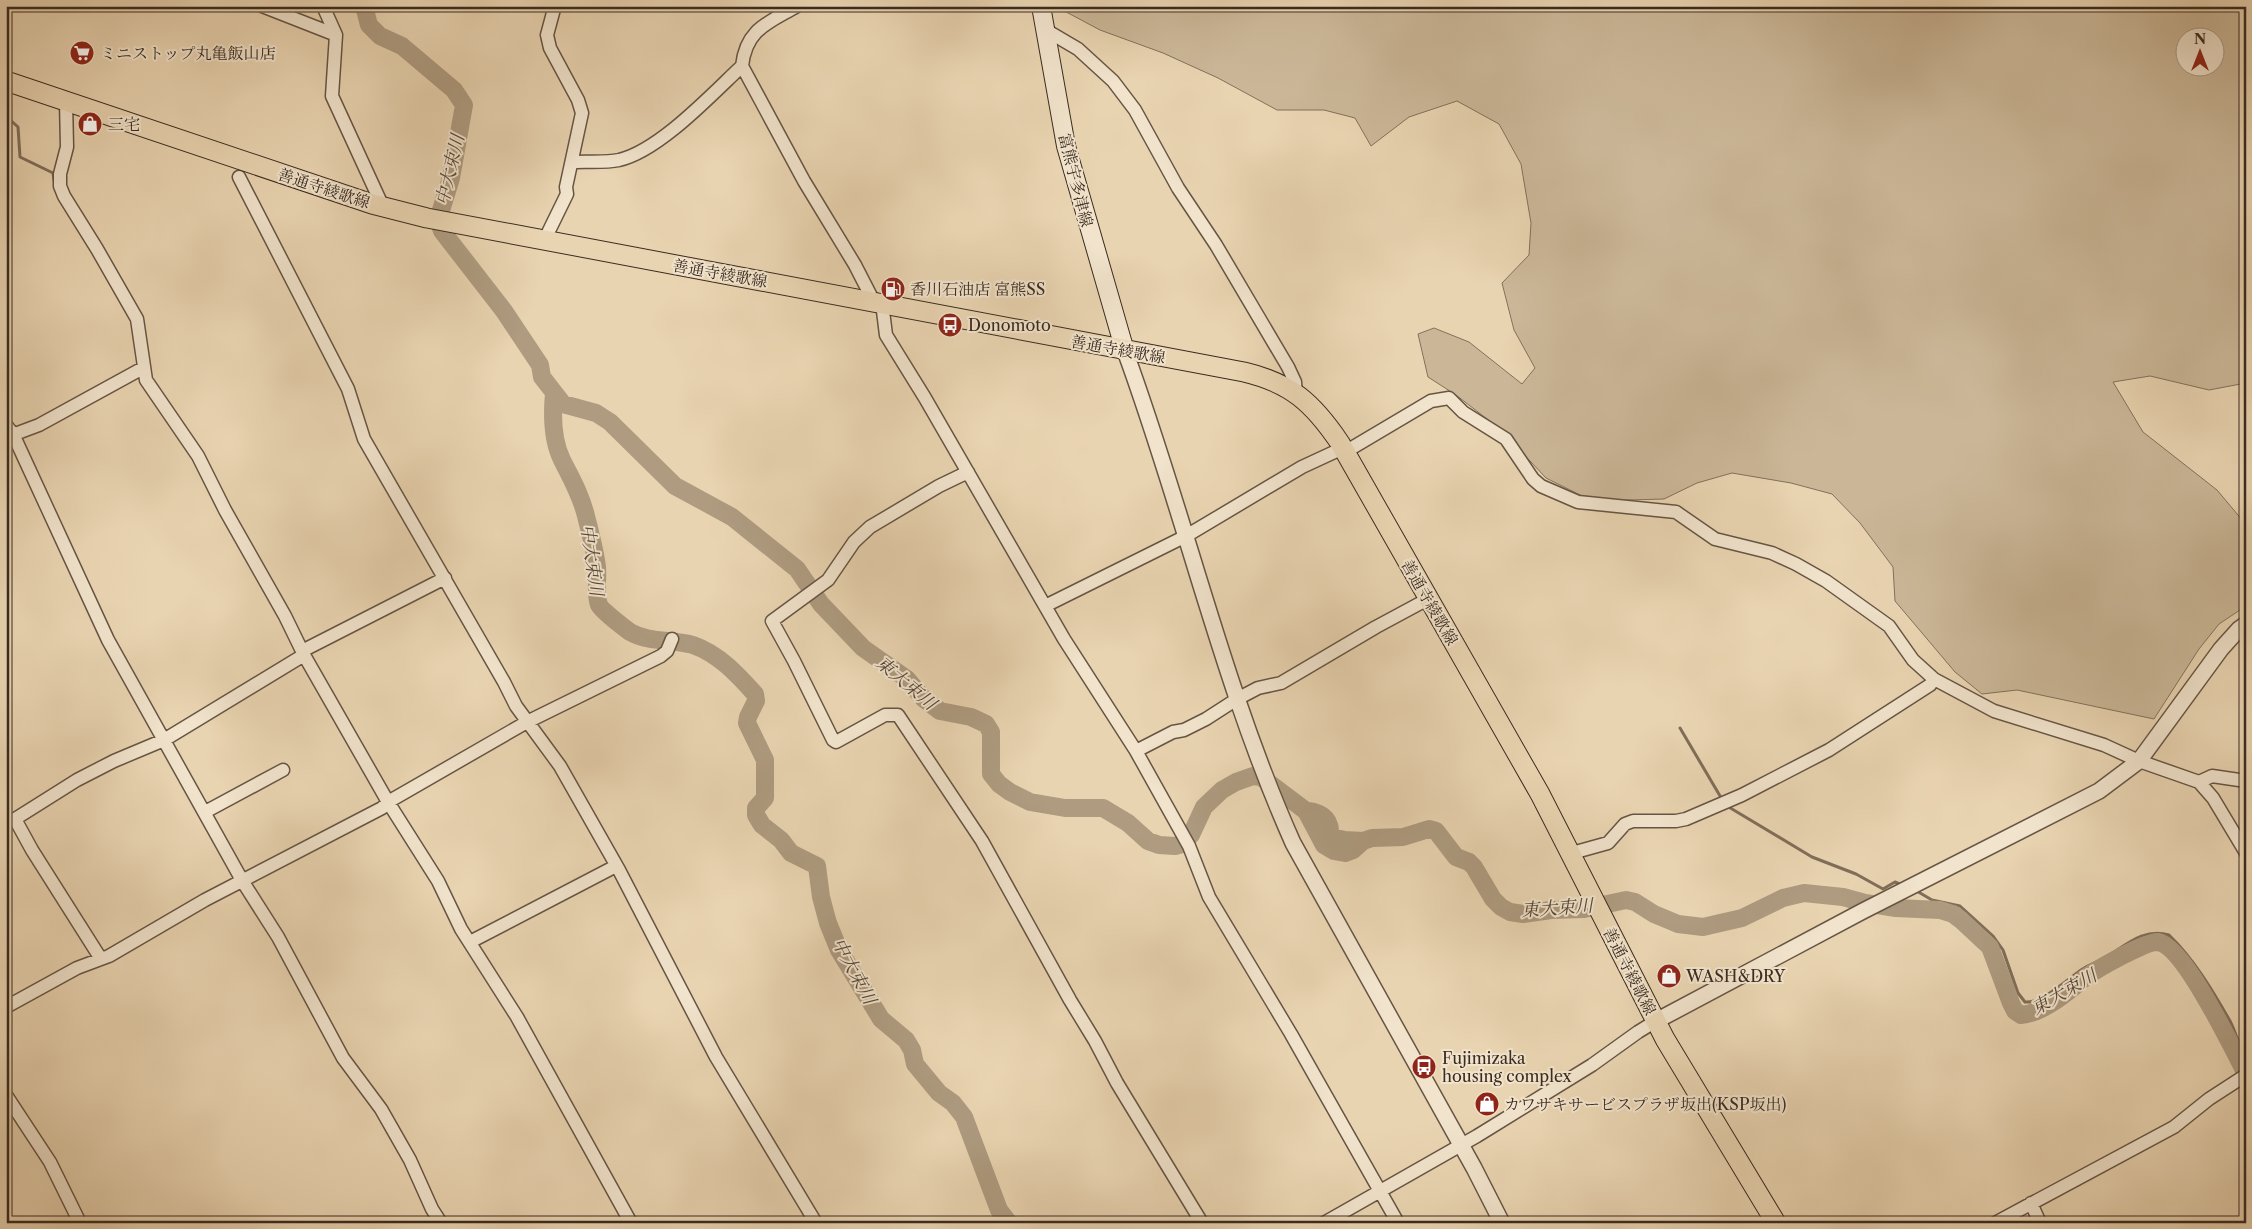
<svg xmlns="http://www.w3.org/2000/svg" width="2252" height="1229" font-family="'Libre Caslon Text','Noto Serif JP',serif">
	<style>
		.green { fill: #cbb798; stroke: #82715c; fill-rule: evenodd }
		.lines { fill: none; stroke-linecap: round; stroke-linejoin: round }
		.stream { stroke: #806e5a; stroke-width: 3 }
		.river { stroke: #ae9b80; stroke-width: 18 }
		.minor-casing { stroke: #654; stroke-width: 15 }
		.tertiary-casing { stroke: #654; stroke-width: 18 }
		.secondary-casing { stroke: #3a2b20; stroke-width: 20 }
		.primary-casing { stroke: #3a2b20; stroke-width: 21 }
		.minor { stroke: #f1e3cc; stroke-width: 12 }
		.tertiary { stroke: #f1e3cc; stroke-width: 15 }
		.secondary { stroke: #f1e3cc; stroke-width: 18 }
		.primary { stroke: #e9d4b1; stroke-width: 19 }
		.labels { text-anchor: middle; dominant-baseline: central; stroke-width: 4; stroke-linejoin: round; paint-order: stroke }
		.poi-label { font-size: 16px; fill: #3a2b20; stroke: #f1e3cc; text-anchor: start }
		.street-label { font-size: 16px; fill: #3a2b20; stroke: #f1e3cc }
		.water-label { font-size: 18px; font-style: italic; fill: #574738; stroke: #f1e3cc }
	</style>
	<rect width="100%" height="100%" fill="#e9d4b1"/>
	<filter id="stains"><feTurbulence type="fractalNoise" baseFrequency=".004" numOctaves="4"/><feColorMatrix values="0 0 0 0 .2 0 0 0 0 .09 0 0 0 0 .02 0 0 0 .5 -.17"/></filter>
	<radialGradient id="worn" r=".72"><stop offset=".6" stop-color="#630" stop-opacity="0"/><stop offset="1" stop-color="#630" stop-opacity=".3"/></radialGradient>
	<path class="green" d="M1055,6H2246V383L2209,390L2150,376L2113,382L2143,432L2217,490L2243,521L2246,536V606L2219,624L2199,649L2154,719L2017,690L1982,694L1955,672L1895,601L1893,567L1860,523L1832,494L1791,483L1732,473L1697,483L1664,499L1592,501L1546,478L1500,429L1456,395L1428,377L1418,334L1434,328L1469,342L1522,384L1535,368L1514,330L1502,283L1529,255L1531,223L1521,164L1499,124L1457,101L1409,117L1371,146L1355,118L1324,110H1277L1218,78L1163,53L1100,30ZM2184,38H2214V68H2184Z"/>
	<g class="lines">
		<path class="stream" d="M6,116L18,127L20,157L53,173L54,180
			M1680,728L1723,801
			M1727,806L1812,857L1856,874L1883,889L1895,882L1902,885
			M1915,890L1932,900L1960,906L1993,936L2003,950L2018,993L2025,1002C2041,1004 2068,979 2081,970C2088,965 2098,962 2105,958C2125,946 2144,927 2169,935C2194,959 2213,991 2230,1021C2236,1033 2239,1046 2246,1057
			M2165,944L2169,935"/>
		<path class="river" d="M364,6L369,25L380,36L402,46L454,90L464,105L451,178L438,220L442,231L504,311L540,365L542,377L563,404L596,413L610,422L675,486L732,517L797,569L821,604L863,648L907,679L923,698L940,711L971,717L986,724L991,732V774L999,784L1010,792L1030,802L1065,808H1103L1128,823L1148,841L1159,845L1175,846L1182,844L1191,835L1204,807L1222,790L1236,782L1253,776L1261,777L1306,811L1324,845L1334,851L1345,853L1353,850L1363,841L1372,838L1403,837L1429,829L1436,831L1456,857L1469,862L1474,867L1493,899L1501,907L1510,912L1523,914L1551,910L1584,909L1626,900L1635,902L1654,914L1678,924L1703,927L1742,918L1783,898L1804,893L1843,897L1865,903L1896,908L1940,910L1953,914L1961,920L1990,947L2011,1003L2015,1011L2021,1015C2045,1013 2068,991 2086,977C2097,969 2146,941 2158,942C2184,946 2233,1049 2246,1074
			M554,393C552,415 552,440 562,460C571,478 581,495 586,516C590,532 595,550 597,567C598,579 595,594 599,605C600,609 626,629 630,632C649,643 673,639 693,645C719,654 738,675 755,694L756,701L748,717L747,723L765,760V798L756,808V815L762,825L781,840L791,853L817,866L821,897L828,923L839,950L881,1019L906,1040L912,1050L915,1064L939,1093L953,1103L964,1117L999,1210L1009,1223
			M1306,811C1315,811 1326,815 1329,825C1331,829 1329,832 1331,837L1345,840L1363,841"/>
		<defs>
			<path id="minor" d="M262,6L336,35
				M323,6L336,35L332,96L383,207
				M797,6C768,23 746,29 742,66L804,181L855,265L874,302
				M1044,29L1078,49L1113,81L1135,110L1178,188L1216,245L1288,367L1295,382L1296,395
				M66,101L67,147L60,174V186L64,196L97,249L137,319L146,380L198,456L225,510L285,616L304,655L388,802L527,722L661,656L667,651L672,639
				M573,162C587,161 604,163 619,160C659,151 711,95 742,66
				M239,177L348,389L364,439L504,682L516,706L560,766L619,870L716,1057L816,1223
				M544,241L567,194L566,187L582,113L578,100L550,48L547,35L554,9
				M882,303L886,335L925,398L1064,639L1136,751L1189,846L1209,897L1291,1034L1398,1223
				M6,425L13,434L108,640L243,882L278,937L343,1058L381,1109L410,1160L432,1209L441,1223
				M7,437L39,425L143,368
				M1345,452L1431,401L1449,398L1463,412L1506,439L1533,479L1541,486L1578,502L1676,512L1715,539L1772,553L1796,564L1826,581L1889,626L1913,660L1934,679L1994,711L2104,745L2139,761L2199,782L2213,798L2246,853
				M968,472L939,486L870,527L854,542L828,580L772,621L794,661L833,740L836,742L885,715H898L982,841L1070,1000L1095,1041L1117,1083L1202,1223
				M1045,606L1186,536L1302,467L1343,448
				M302,651L445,578
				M1136,751L1173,732L1184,730L1206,719L1237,699L1258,688L1281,683L1376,627L1428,599
				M2199,782L2212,776L2246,781
				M205,812L283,770
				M1572,853L1608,843L1625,824L1633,821H1676L1686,819L1742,795L1829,750L1930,685L1934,679
				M470,942L616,866
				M101,959L32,850L15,819L77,780L114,761L164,740L304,655
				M6,1007L77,968L109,956L205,900L382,808L388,802L438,881L461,929L517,1017L631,1223
				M6,1095L50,1162L80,1223
				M2031,1203L2040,1223
				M1324,1223L1477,1136L1592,1065L1638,1032L1656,1021
				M1995,1223L2174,1127L2209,1099L2246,1075"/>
			<path id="tertiary" d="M1125,351C1185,514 1222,684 1293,843L1474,1168L1502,1223
				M1656,1021L1863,911L2099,791L2139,761L2221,649L2239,629L2246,624"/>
			<path id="secondary" d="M1041,6L1066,146L1125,351"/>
			<path id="primary" d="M6,81L372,204L427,218L1244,372C1291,383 1313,403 1340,443L1540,794L1665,1039L1776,1223"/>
		</defs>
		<use href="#minor" class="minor-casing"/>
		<use href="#tertiary" class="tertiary-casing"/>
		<use href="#secondary" class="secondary-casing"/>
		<use href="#primary" class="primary-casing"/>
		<use href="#minor" class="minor"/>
		<use href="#tertiary" class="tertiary"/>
		<use href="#secondary" class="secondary"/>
		<use href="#primary" class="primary"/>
	</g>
	<defs>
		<symbol id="supermarket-disc" viewBox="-11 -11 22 22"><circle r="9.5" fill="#8f2418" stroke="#f1e3cc"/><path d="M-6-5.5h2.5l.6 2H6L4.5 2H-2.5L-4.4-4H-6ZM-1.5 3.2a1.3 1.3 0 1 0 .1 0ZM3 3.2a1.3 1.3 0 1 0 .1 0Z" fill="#fff"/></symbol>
		<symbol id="shop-disc" viewBox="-11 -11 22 22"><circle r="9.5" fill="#8f2418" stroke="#f1e3cc"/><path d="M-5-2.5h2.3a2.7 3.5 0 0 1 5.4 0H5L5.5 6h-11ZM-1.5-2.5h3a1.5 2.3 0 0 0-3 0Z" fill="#fff"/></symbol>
		<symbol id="fuel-disc" viewBox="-11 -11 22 22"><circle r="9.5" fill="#8f2418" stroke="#f1e3cc"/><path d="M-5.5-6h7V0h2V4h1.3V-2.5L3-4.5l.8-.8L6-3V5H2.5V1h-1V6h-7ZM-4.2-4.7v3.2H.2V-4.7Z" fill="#fff"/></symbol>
		<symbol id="bus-disc" viewBox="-11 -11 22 22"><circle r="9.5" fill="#8f2418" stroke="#f1e3cc"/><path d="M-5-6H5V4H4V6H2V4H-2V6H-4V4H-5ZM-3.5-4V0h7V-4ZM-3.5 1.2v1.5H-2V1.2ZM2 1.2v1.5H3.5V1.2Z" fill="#fff"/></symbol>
	</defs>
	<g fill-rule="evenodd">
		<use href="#supermarket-disc" x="68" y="39" width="28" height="28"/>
		<use href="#shop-disc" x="76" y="110" width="28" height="28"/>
		<use href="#fuel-disc" x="879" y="275" width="28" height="28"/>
		<use href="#bus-disc" x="936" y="311" width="28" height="28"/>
		<use href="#shop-disc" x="1655" y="962" width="28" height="28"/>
		<use href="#bus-disc" x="1410" y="1053" width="28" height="28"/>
		<use href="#shop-disc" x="1473" y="1090" width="28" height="28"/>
	</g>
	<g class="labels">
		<g class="poi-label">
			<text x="100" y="53">ミニストップ丸亀飯山店</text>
			<text x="108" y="124">三宅</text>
			<text x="910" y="289">香川石油店 富熊SS</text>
			<text x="968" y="325">Donomoto</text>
			<text x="1686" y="976">WASH&amp;DRY</text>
			<text x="1442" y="1058">Fujimizaka<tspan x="1442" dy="18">housing complex</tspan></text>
			<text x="1504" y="1104">カワサキサービスプラザ坂出(KSP坂出)</text>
		</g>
		<g class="street-label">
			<text transform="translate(1076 180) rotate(76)">富熊宇多津線</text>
			<text transform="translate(324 188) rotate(18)">善通寺綾歌線</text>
			<text transform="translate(720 273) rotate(10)">善通寺綾歌線</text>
			<text transform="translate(1118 349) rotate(10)">善通寺綾歌線</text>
			<text transform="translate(1430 602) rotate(60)">善通寺綾歌線</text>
			<text transform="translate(1630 971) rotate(63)">善通寺綾歌線</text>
		</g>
		<g class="water-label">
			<text transform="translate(450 170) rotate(-77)">中大束川</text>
			<text transform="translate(592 560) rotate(82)">中大束川</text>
			<text transform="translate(906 683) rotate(40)">東大束川</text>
			<text transform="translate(1557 908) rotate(-4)">東大束川</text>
			<text transform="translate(854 971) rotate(62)">中大束川</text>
			<text transform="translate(2064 992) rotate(-30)">東大束川</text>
		</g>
	</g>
	<rect width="2252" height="1229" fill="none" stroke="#e9d4b1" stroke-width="25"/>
	<rect x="8" y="8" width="2237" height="1214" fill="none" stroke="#3a2b20" stroke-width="2.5"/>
	<rect x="12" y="12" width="2227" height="1204" fill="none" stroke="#3a2b20"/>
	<g transform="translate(2200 52)"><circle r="24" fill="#f1e3cc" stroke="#a89987"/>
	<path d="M0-4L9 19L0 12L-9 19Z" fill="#8f2418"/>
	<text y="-8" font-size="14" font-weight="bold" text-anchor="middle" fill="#3a2b20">N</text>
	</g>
	<rect width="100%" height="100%" filter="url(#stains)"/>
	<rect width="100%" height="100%" fill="url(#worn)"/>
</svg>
